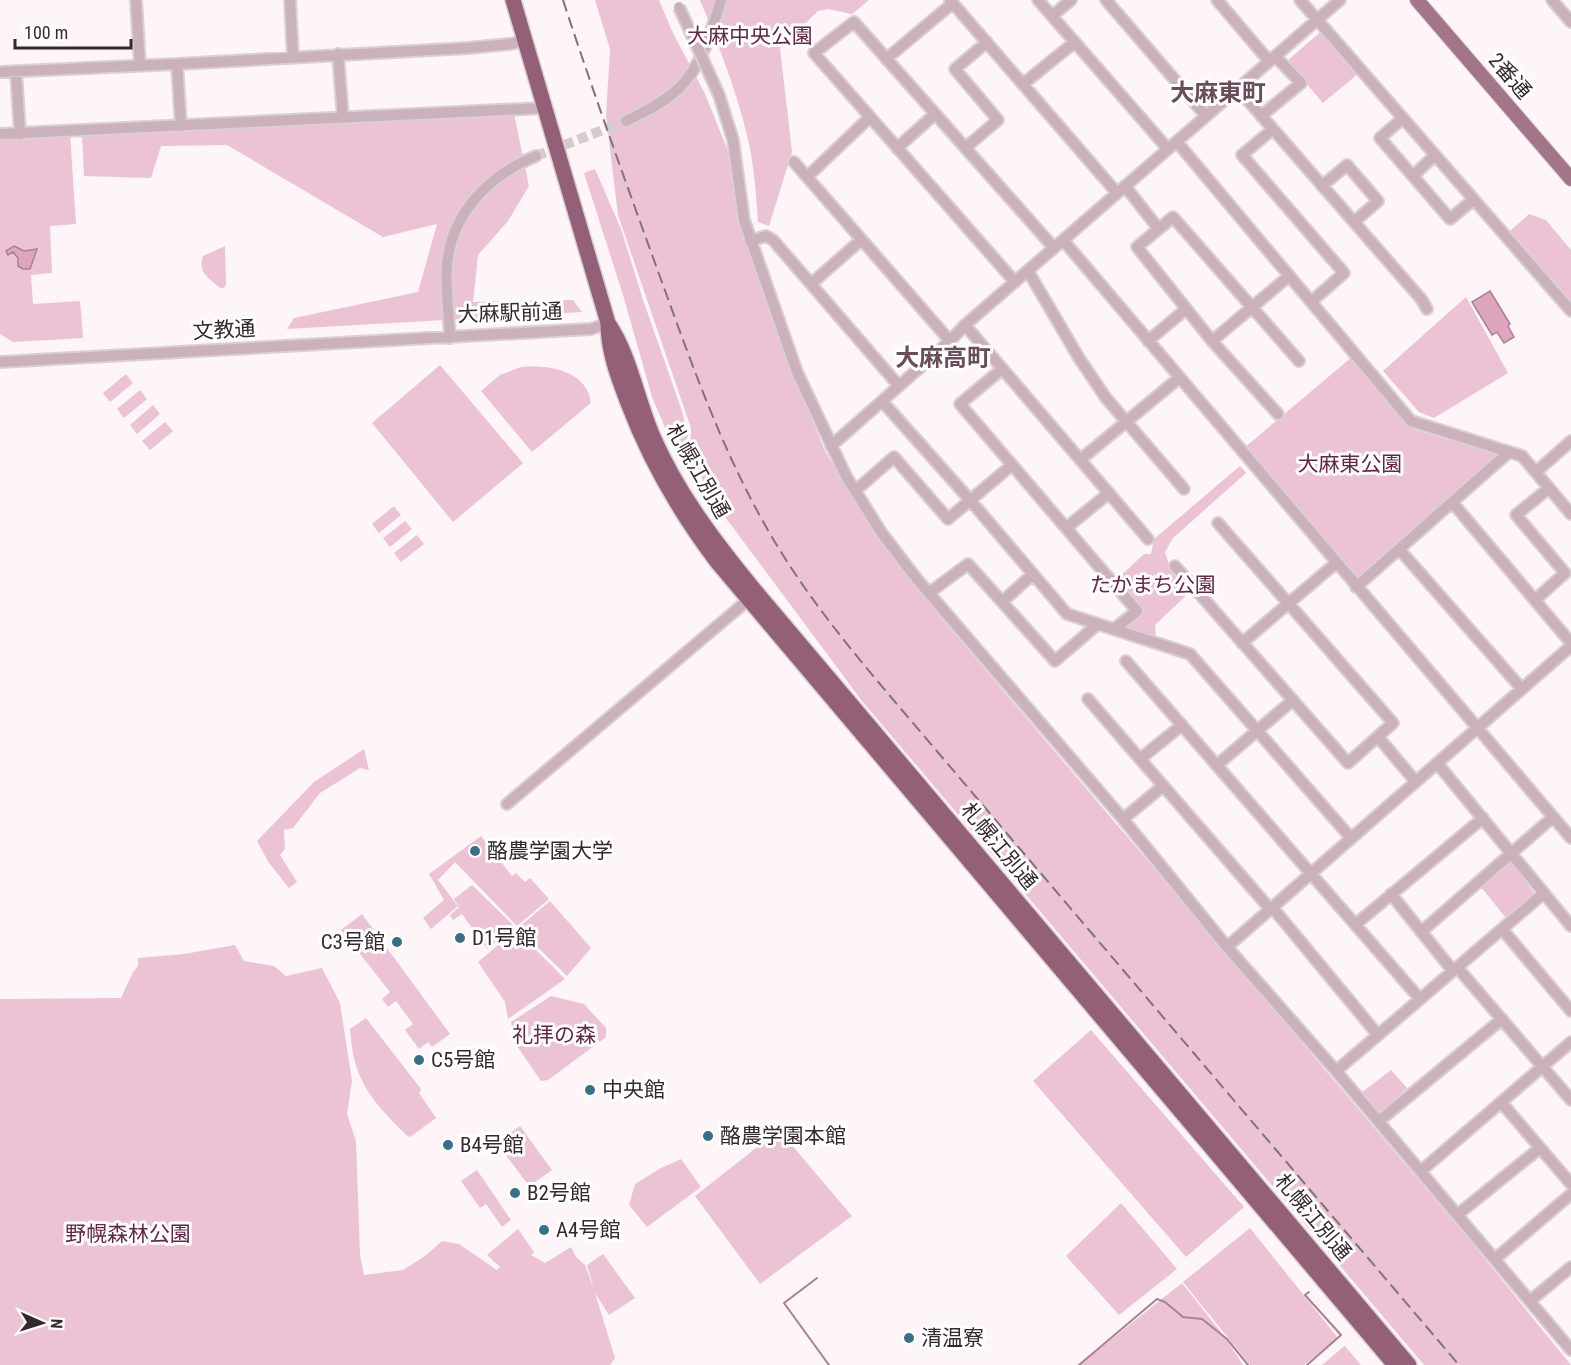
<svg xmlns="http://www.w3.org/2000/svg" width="1571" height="1365" font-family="'Roboto Condensed','Noto Sans JP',sans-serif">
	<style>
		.green { fill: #ecc3d4 }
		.water { fill: #dea6be; stroke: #ab8093; stroke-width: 1.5 }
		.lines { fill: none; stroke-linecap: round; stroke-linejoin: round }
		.stream { stroke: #ab8093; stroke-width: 2 }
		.minor-tunnel { stroke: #d5ccd0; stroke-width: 10; stroke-dasharray: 10 5; stroke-linecap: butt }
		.minor-casing { stroke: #d9d0d4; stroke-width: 14 }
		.major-casing { stroke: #d9d0d4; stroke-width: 16 }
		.highway-casing { stroke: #d9d0d4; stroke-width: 18 }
		.minor { stroke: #cbb1bb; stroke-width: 10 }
		.major { stroke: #a37589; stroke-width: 14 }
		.highway { stroke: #936077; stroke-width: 15 }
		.rail { stroke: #7f7479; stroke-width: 2; stroke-dasharray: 12 6; stroke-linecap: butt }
		.minor-bridge-casing { stroke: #d9d0d4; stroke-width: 14; stroke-linecap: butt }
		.minor-bridge { stroke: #cbb1bb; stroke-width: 10 }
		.poi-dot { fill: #367089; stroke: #fff; stroke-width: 2 }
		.labels { text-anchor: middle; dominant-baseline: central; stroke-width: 6; stroke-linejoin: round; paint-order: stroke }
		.park-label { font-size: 21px; fill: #662446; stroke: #fff }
		.street-label { font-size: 21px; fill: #35282e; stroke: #fff }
		.poi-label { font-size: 21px; fill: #35282e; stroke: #fff; text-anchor: start }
		.quarter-label { font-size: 24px; font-weight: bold; fill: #694d59; stroke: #fff }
	</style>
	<rect width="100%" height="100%" fill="#fdf5f8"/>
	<path class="green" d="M595,0H659L672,31L705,94L732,161L753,242L797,383L825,451L864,515L910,581L1467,1237L1571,1365H1424L862,701L711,498L690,453L691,428L618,215L606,116L610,49Z
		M700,0H869L852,14L828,9L818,11L780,48L792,152L769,226L758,222C756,194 754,163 747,135C736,89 718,44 700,0Z
		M1323,30L1359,73L1323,103L1287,61Z
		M514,114L529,186L508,221L478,255L473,302L573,300L582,312L287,329L294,318L418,292L437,224L383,237L227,145L161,146L151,178L84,176L82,136Z
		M70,134L76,224L50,226L52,273L31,275L33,304L80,301L83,338L13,342L0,334V137Z
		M595,169L621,229L643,300L682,411L688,436L683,445L672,444L652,397L623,295L584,173Z
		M1529,214L1546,220L1571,250V301L1510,231Z
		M225,246L226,284L224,288H220C209,278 197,273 203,256Z
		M1466,297L1508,373L1434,418L1419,412L1383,371Z
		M1352,357L1412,429L1499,455L1360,582L1244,448Z
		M440,365L523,463L453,522L372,423Z
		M521,367C548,365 587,370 591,403L532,452L481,391L500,375Z
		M126,374L133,383L110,402L103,393Z
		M140,390L147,399L124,418L117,409Z
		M153,405L160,414L137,434L130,425Z
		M165,422L173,431L150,450L142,441Z
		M1240,466L1246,473L1173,538L1165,552L1169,564L1192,590L1155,625L1156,640L1124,629L1123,625L1141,610L1116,580L1144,554H1151L1154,539Z
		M394,506L401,515L379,533L372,524Z
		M405,521L412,529L390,547L383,538Z
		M417,535L424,544L401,562L394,553Z
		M364,749L369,770L360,768L320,793L293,828L284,830L285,849L280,855L297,882L289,888L269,863L257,841L314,782Z
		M481,836L512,876L516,873L525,882L530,878L549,899L517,926L455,862L438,880L458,906L431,929L423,918L444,900L429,874Z
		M1511,861L1534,893L1506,918L1481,887Z
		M472,885L515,927L487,949L462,914L453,920L450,915L459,907L454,899Z
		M550,901L591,948L567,976L518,928Z
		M362,914L450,1034L432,1047L428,1042L419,1049L405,1030L413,1024L396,1001L388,1007L382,999L390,992L341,930Z
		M516,930L565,979L508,1019L505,1002L478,962Z
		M235,945L244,961L274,966L286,976L322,968L340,1003L352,1081L347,1114L356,1141L360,1255L364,1275L403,1270L425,1256L442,1241L459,1244L497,1270L500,1267L487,1255L518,1229L534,1252L531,1255L545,1263L571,1247L576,1257L585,1265L594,1289L587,1265L603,1254L635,1298L609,1315L595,1293L615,1358L610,1365H0V999L121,998L133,972L138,966V958L184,954Z
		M551,996L584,1004L606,1028V1037L548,1080L541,1081L514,1042L511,1022Z
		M366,1018L421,1089L419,1093L436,1118L410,1137L406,1135C371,1100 353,1080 350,1029Z
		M1091,1030L1244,1207L1186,1257L1033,1081Z
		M1391,1070L1407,1088L1379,1113L1361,1093Z
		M520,1126L552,1170L529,1186L497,1143Z
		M779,1130L852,1216L760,1284L695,1196Z
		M681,1159L701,1187L647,1227L629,1205L635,1184L661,1168Z
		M477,1170L511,1220L502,1227L486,1204L480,1208L461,1181Z
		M1121,1203L1177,1269L1119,1315L1066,1256Z
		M1250,1228L1338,1338L1304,1365H1250L1183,1282Z
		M1182,1283L1224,1336L1243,1365H1079Z
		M1345,1346L1361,1365H1322L1342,1348Z"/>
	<path class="water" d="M14,246L24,251L37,249L30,269H23L18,266V258L13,252L8,255L6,251Z
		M1490,291L1510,324L1508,326L1514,337L1504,343L1497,332L1492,335L1472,302Z"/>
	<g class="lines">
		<path class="stream" d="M817,1278L784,1303L829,1365
			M1079,1365L1157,1299L1165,1302L1183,1317L1202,1319L1227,1339L1248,1365
			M1307,1365L1341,1335L1305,1295L1309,1292"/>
		<path class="minor-tunnel" d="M536,156L626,121"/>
		<defs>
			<path id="minor" d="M136,0L140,66
				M290,0L293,57
				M950,0L1117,193
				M1038,0L1168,149
				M1106,0L1206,116
				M1217,0L1269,61
				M1300,0L1571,311
				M1552,0L1571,22
				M1052,16L1071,0
				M338,54L343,118
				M886,59L953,3
				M177,64L181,126
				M16,71L20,134
				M0,72L177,64L468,48L510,44L524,41
				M1023,84L1075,42
				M1238,89L1422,300L1427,309
				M719,95L733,140L744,220L797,372L846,476L881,532L916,578L1123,819L1227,947L1336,1071L1571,1350
				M1261,116L1301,83L1275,56
				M1402,119L1380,138L1450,219L1473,200
				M626,121C644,112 663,103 678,89C702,67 712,29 721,0
				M1273,129L1242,155L1344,273L1311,302
				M0,134L544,108
				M1177,142L1411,421L1522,456L1571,514
				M897,148L935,114
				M965,148L998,120L955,69L987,42
				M794,162L950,341
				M1413,176L1434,156
				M807,177L870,117
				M1125,186L1158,228
				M1322,186L1347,165L1378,201L1354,222
				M1063,240L1571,838
				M750,241L766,236L773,240L899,386
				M1028,271L1079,358L1106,398L1184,489
				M1015,282L814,53L854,22L1054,248
				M811,284L861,240
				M965,325L1148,539
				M450,338C449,313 445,288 447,264C452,212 490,175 536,156
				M1148,341L1186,309
				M1212,341L1289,276
				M0,362L591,329L608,323
				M1002,369L960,404L1137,611L1114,629
				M882,401L970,500L1067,614L1190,654L1351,838
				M1278,414L1212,341L1137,247L1173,217L1299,361
				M831,446L950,341L965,325L1340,0
				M1080,460L1179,378
				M1536,472L1571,441
				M855,491L894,457L948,519L1012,465
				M1452,502L1571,643
				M1066,528L1109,493
				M1399,549L1522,689
				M1175,566L1348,763L1393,723L1218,523
				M1356,587L1509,452
				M929,593L968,564L1055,661L1098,624
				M1535,600L1565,573L1516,515L1549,488
				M1002,602L1033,574
				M1242,643L1336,563
				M1126,661L1420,999
				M1088,699L1270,909
				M1378,737L1416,782
				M1140,759L1182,725
				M1437,763L1571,926
				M1217,765L1293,700
				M507,804L754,595
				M1123,819L1163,786
				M1391,894L1453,971
				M1272,907L1378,1035
				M1356,924L1483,818
				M1502,929L1571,1011
				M1421,932L1553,817
				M1227,947L1571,646
				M1457,967L1571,1100
				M1336,1071L1544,893
				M1501,1102L1571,1184
				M1379,1121L1502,1019
				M1421,1171L1571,1042
				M1457,1215L1540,1148
				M1495,1259L1571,1194
				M1530,1301L1571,1267"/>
			<path id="major" d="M1417,0L1571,179"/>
			<path id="highway" d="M513,0L608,323C631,357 637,401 654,439C679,495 717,545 756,592L1409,1365
				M608,323C608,351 618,377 628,403C650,461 680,513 718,563L1395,1365"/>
		</defs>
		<use href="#minor" class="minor-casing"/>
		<use href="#major" class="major-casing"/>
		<use href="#highway" class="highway-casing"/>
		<use href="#minor" class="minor"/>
		<use href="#major" class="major"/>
		<use href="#highway" class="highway"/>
		<path class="rail" d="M563,0C593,92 626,183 659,274C691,362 722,451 769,532C803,591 846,644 890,696L1459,1365"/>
		<defs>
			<path id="minor-bridge" d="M679,7L719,95"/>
		</defs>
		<use href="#minor-bridge" class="minor-bridge-casing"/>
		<use href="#minor-bridge" class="minor-bridge"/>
	</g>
	<g class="poi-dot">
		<circle cx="475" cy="851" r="6"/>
		<circle cx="460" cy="938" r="6"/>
		<circle cx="397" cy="942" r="6"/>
		<circle cx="419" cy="1060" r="6"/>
		<circle cx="590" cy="1090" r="6"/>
		<circle cx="708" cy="1136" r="6"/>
		<circle cx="448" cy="1145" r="6"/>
		<circle cx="515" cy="1193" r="6"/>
		<circle cx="544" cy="1230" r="6"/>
		<circle cx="909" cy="1338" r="6"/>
	</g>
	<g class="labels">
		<g class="park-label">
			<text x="750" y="36">大麻中央公園</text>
			<text x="1350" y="464">大麻東公園</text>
			<text x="1153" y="585">たかまち公園</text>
			<text x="554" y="1035">礼拝の森</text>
			<text x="128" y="1234">野幌森林公園</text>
		</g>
		<g class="street-label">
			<text transform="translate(1510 76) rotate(49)">2番通</text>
			<text transform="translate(510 313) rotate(-2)">大麻駅前通</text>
			<text transform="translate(224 330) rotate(-3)">文教通</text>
			<text transform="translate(698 471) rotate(60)">札幌江別通</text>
			<text transform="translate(999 846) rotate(50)">札幌江別通</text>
			<text transform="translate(1313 1217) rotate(50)">札幌江別通</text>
		</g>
		<g class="poi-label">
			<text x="487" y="851">酪農学園大学</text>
			<text x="472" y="938">D1号館</text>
			<text x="385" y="942" text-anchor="end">C3号館</text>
			<text x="431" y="1060">C5号館</text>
			<text x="602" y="1090">中央館</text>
			<text x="720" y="1136">酪農学園本館</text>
			<text x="460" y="1145">B4号館</text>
			<text x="527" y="1193">B2号館</text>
			<text x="556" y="1230">A4号館</text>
			<text x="921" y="1338">清温寮</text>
		</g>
		<g class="quarter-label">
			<text x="1218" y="93">大麻東町</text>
			<text x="943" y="358">大麻高町</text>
		</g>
	</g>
	<g transform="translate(42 1323) rotate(93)" stroke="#ffffff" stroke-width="4.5" paint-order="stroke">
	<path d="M0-4.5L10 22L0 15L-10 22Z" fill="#35282e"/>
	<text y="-9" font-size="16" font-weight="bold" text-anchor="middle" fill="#35282e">N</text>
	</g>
	<path d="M15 39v9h116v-9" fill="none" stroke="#35282e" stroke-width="3"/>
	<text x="24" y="39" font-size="18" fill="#35282e" stroke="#ffffff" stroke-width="4.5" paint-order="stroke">100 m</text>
</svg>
